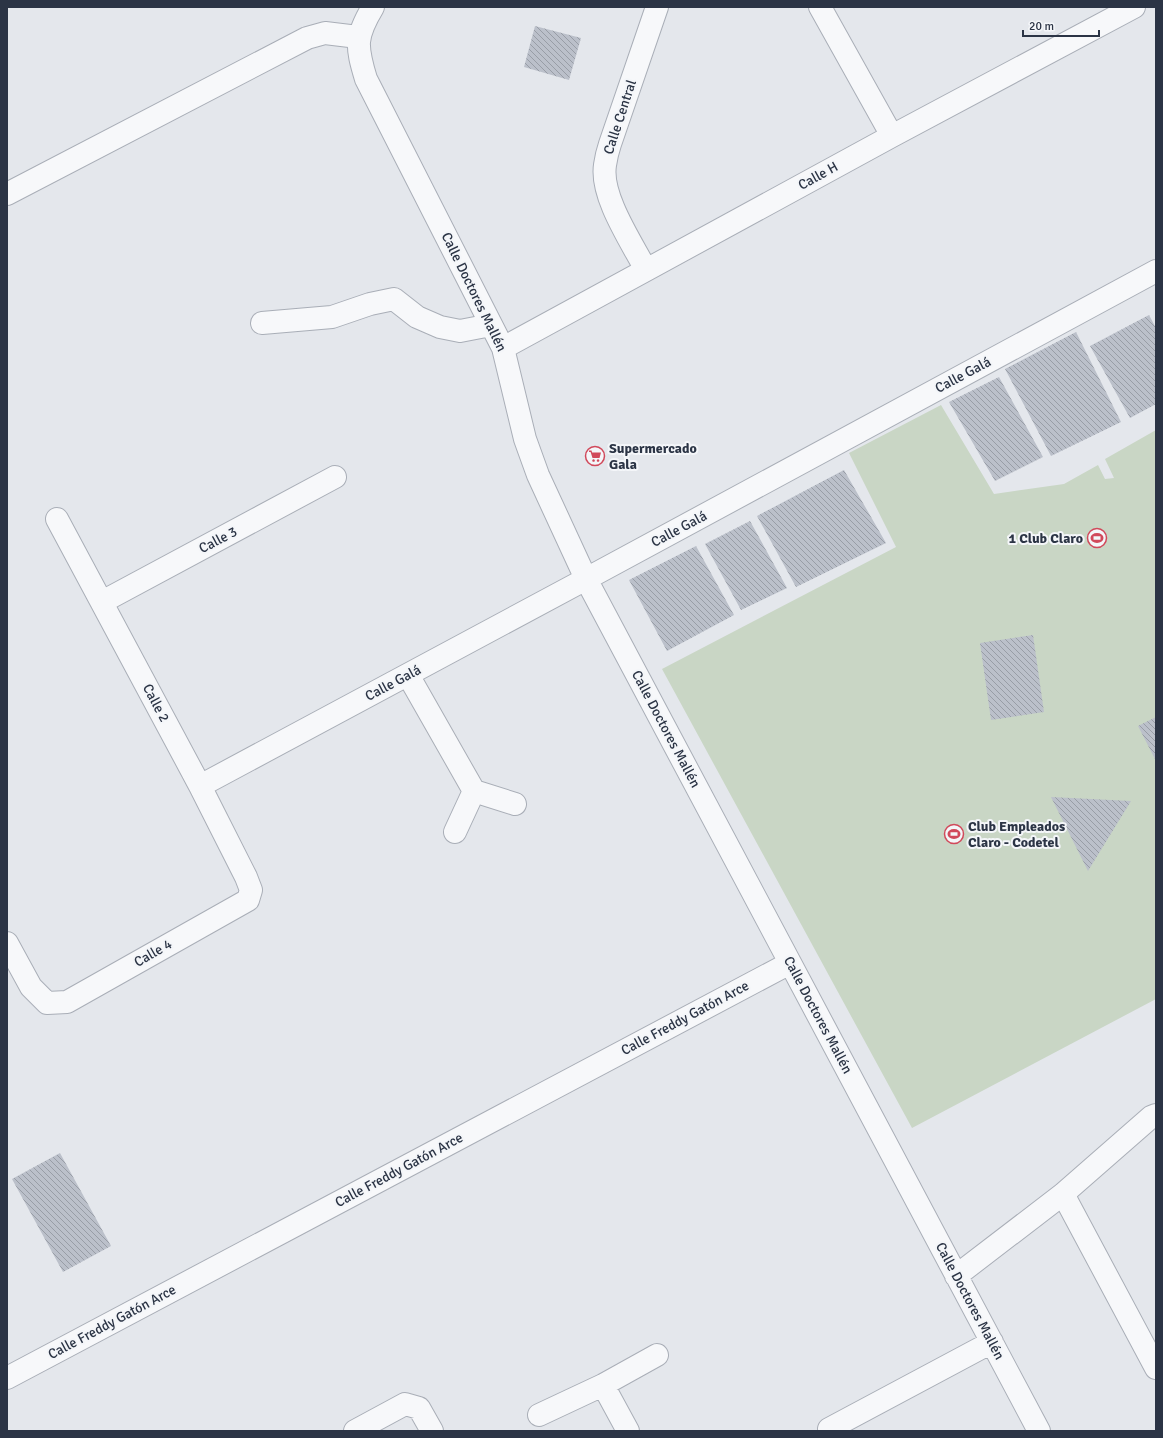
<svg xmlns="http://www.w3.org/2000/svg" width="1163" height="1438" font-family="Signika,sans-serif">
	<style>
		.pitch { fill: #c9d6c5 }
		.building { fill: url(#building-back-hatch) }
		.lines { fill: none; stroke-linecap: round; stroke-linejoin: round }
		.minor-casing { stroke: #a9aeb7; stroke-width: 24 }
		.minor { stroke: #f7f8fa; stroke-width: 22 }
		.labels { text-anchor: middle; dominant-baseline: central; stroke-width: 4; stroke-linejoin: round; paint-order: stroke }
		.street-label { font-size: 14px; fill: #2b3445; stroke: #f4f6f9 }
		.poi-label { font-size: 14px; font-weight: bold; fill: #2b3445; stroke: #f4f6f9; text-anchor: start }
	</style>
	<defs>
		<pattern id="building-back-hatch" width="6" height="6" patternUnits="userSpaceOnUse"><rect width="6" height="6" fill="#bbc0ca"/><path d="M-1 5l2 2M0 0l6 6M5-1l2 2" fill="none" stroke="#989da6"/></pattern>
	</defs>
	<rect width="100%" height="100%" fill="#e4e7ec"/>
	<path class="pitch" d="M941,405L994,494L1064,484L1098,465L1105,479L1114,478L1105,459L1156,430V999L912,1128L662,669L896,547L849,453Z"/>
	<path class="building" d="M535,26L581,38L569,80L524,67Z
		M1149,315L1156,328V404L1130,418L1090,346Z
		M1076,332L1121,422L1051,456L1005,369Z
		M999,377L1043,457L995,481L949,402Z
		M844,470L886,543L796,587L757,516Z
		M750,521L787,588L741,610L705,544Z
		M696,546L734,615L667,651L629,580Z
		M1033,635L1044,712L991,720L980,643Z
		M1156,717V761L1138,726Z
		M1051,797L1131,801L1088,871Z
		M60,1153L111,1246L63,1272L12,1179Z"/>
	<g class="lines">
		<defs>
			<path id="minor" d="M373,7C355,37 356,46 366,79L503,348L525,439L538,475L586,579L1039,1431
				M820,7L892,136
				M7,194L307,38L325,33L358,37
				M646,270C632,243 600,196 605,165C606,158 608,150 610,144L657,7
				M262,323L332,317L370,304L394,299L417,317L440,327L460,331L491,325
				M503,348L892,136L1134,7
				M102,602L335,477
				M408,675L474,791L515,804
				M200,786L586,579L1156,271
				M455,832L474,791
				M7,943L31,987L47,1003L67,1002L248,900L251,890L246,877L200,786L57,519
				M1063,1194L1156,1368
				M956,1276L1063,1194L1151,1117L1156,1115
				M7,1378L790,963
				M603,1385L628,1431
				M539,1415L603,1385L657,1355
				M829,1429L992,1342
				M355,1431L405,1404L419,1408L432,1431"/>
		</defs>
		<use href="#minor" class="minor-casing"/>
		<use href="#minor" class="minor"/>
	</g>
	<defs>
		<symbol id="supermarket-ring" viewBox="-11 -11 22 22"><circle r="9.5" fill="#f4f6f9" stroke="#d1495b" stroke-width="1.5"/><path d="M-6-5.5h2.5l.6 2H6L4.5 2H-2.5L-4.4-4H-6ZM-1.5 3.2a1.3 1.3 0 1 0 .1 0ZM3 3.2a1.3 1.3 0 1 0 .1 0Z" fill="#d1495b"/></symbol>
		<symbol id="stadium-ring" viewBox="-11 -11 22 22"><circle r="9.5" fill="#f4f6f9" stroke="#d1495b" stroke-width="1.5"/><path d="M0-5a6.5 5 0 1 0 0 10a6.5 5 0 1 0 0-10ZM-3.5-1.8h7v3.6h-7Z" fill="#d1495b"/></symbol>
	</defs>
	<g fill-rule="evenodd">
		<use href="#supermarket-ring" x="584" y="445" width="22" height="22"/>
		<use href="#stadium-ring" x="1086" y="527" width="22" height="22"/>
		<use href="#stadium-ring" x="943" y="823" width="22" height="22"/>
	</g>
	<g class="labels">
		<g class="street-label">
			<text transform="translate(620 117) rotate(-72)">Calle Central</text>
			<text transform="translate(818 176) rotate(-29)">Calle H</text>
			<text transform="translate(474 292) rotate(64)">Calle Doctores Mallén</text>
			<text transform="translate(963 375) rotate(-28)">Calle Galá</text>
			<text transform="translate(679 529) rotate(-28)">Calle Galá</text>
			<text transform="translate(218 540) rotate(-28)">Calle 3</text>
			<text transform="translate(393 683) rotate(-28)">Calle Galá</text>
			<text transform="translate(156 703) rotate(62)">Calle 2</text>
			<text transform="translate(666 729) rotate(62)">Calle Doctores Mallén</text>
			<text transform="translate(153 953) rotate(-30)">Calle 4</text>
			<text transform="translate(818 1015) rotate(62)">Calle Doctores Mallén</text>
			<text transform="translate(685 1018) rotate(-28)">Calle Freddy Gatón Arce</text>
			<text transform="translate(399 1170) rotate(-28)">Calle Freddy Gatón Arce</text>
			<text transform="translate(970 1301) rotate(62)">Calle Doctores Mallén</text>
			<text transform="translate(112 1322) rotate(-28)">Calle Freddy Gatón Arce</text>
		</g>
		<g class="poi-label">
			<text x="609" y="448">Supermercado<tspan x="609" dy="16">Gala</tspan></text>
			<text x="1083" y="538" text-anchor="end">1 Club Claro</text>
			<text x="968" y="826">Club Empleados<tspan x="968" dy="16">Claro - Codetel</tspan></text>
		</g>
	</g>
	<rect width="1163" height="1438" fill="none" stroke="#2b3445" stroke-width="16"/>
	<path d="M1023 30v6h76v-6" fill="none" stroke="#2b3445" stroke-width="2"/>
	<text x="1029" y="30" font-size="12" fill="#2b3445" stroke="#f4f6f9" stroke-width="3" paint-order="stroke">20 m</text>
</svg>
